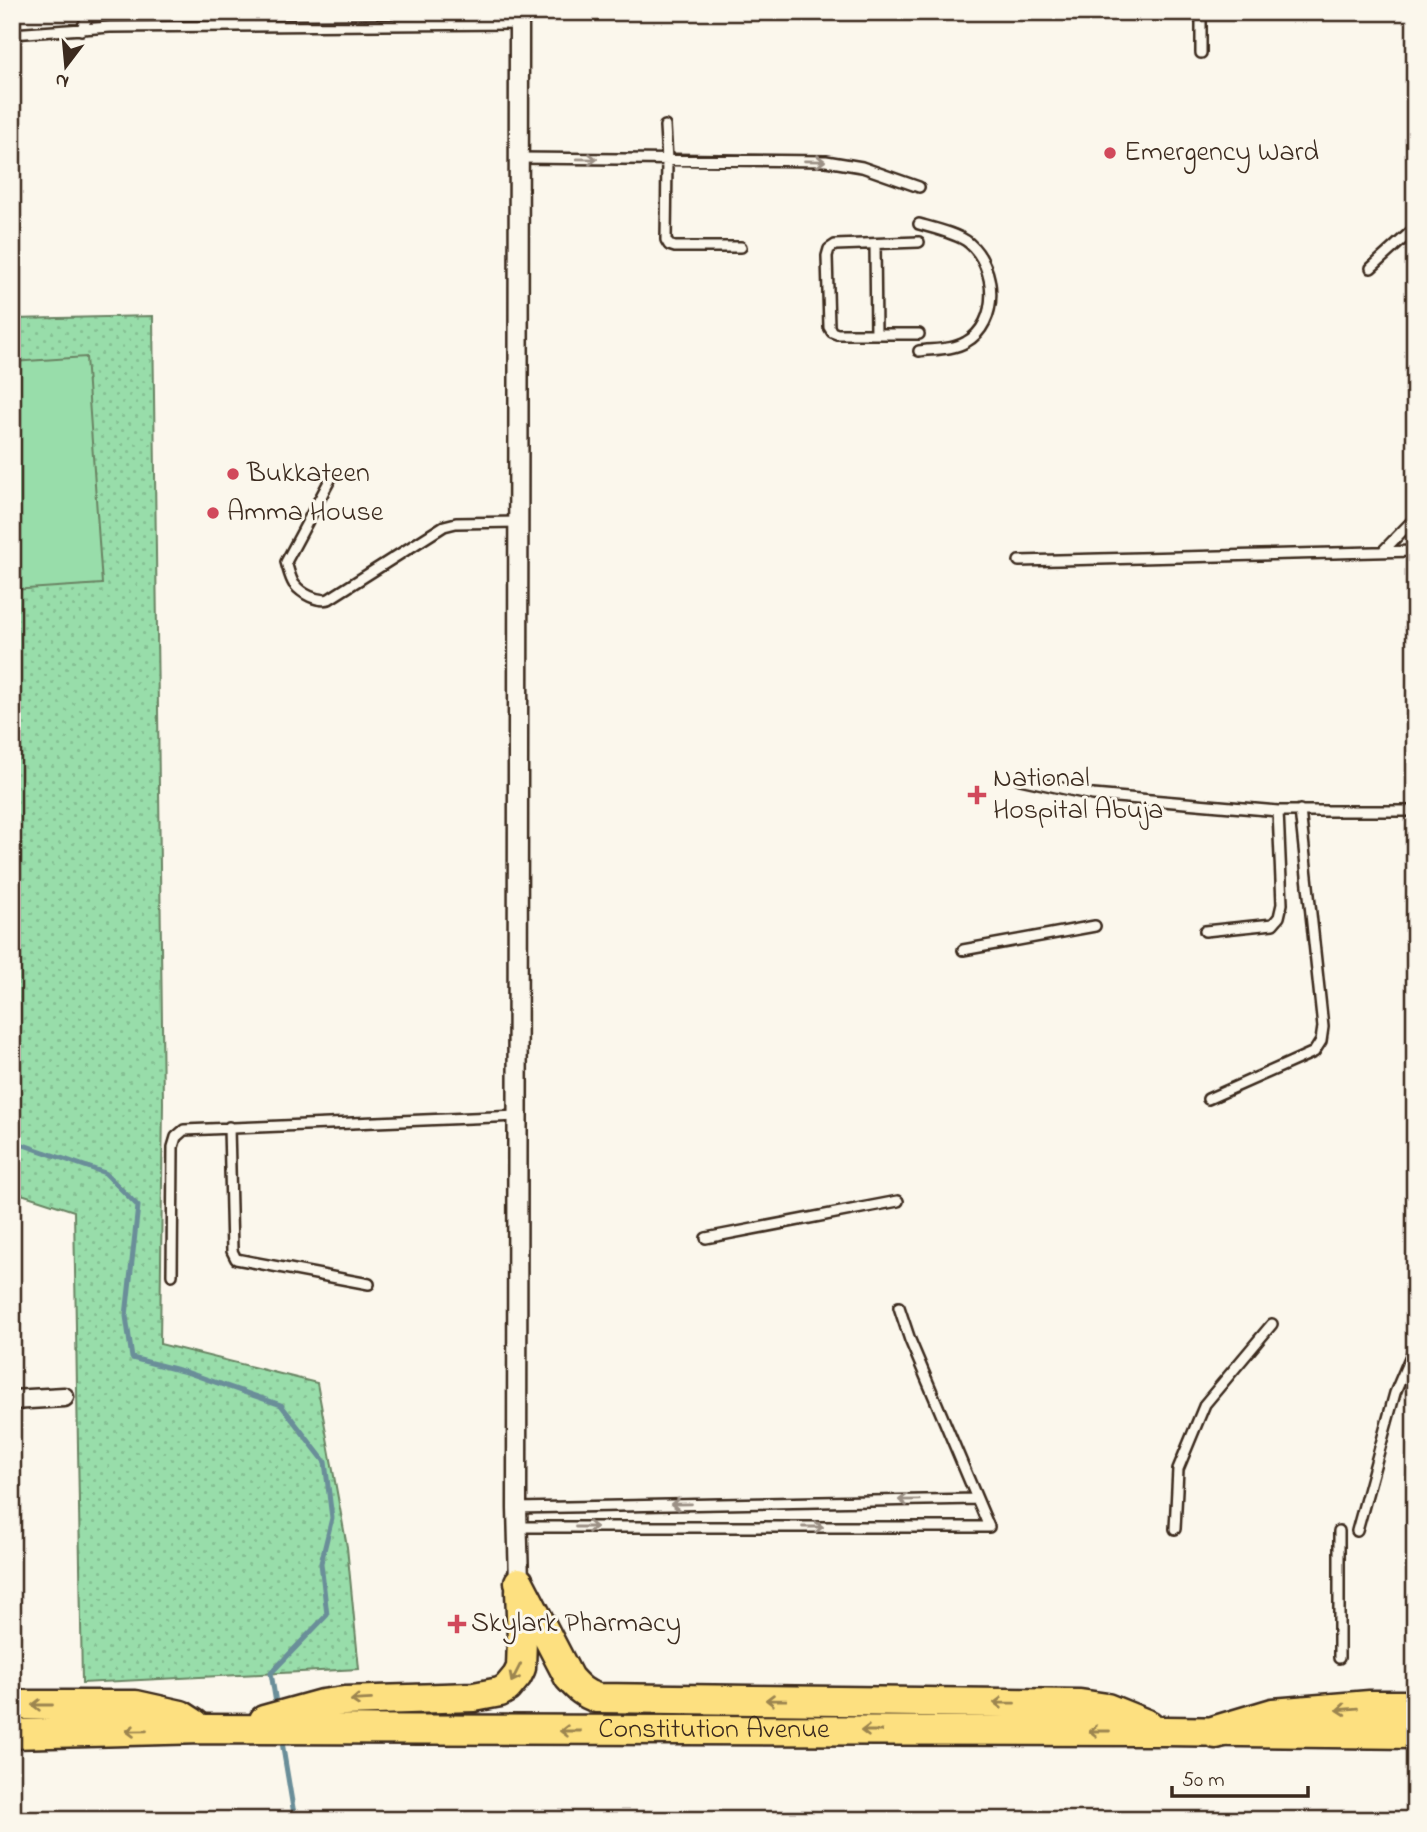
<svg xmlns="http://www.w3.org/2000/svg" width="1427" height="1832" font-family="'Indie Flower',sans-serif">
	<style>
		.grass { fill: url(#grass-dots); stroke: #6a8464; stroke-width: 2 }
		.park { fill: #98ddaa; stroke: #6a8464; stroke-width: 2 }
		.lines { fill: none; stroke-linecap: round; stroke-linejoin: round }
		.stream { stroke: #6a8e99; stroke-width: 5 }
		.lane-casing { stroke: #3b2a1e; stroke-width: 14 }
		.street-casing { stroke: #3b2a1e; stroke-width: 23 }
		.primary-casing { stroke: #3b2a1e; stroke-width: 33 }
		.highway-casing { stroke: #3b2a1e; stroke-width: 37 }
		.lane { stroke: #fbf7ec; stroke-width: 9 }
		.street { stroke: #fbf7ec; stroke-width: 18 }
		.primary { stroke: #fde080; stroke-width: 28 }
		.highway { stroke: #fde080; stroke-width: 32 }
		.oneway { stroke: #9b9085 }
		.oneway2 { stroke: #9c854f }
		.poi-dot { fill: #d1495b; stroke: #fbf7ec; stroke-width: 2.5 }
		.labels { text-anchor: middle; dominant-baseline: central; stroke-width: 6; stroke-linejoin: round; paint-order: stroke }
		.poi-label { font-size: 28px; fill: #3b2a1e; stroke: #fbf7ec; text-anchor: start }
		.street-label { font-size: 28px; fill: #3b2a1e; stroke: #fbf7ec }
	</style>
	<defs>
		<pattern id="grass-dots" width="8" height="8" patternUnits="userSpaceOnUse" patternTransform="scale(1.75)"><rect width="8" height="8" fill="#98ddaa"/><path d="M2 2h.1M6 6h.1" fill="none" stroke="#84be92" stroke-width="1.8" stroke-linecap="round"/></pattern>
	</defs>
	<rect width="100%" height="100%" fill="#fbf7ec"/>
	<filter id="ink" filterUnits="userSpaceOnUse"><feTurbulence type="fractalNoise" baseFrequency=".0143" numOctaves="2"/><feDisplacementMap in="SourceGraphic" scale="14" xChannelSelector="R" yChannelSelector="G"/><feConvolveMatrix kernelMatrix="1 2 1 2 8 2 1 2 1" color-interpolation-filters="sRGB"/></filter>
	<g filter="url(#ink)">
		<path class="grass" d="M153,316L163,1102L160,1344L317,1383L347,1547L359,1669L82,1683L74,1211L12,1191V319Z"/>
		<path class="park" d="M86,357L102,584L12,590V362Z"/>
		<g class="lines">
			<path class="stream" d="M12,1141L105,1173L138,1206L126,1316L132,1358L186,1372L281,1405L325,1462L332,1518L321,1563L327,1615L271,1673L277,1709
				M281,1736L295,1820"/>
			<defs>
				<path id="lane" d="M1201,12V53
					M81,30L90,12
					M12,34L110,27L519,24
					M665,126L667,160L666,240L669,245L675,247H741
					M519,158L826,161L862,167L919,187
					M875,244L876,334
					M1371,268L1415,228
					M919,334H837L832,332L829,327L827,256L829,249L835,245L919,242
					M919,351C933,349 953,350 966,342C1000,323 997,267 969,243C959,234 933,228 919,224
					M332,476L286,562C288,568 290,578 294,584C302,594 317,602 329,599L444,526L456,523L519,522
					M1384,550L1415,518
					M1019,561L1415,551
					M1020,779L1093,795L1278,811H1415
					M1205,931L1273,924L1279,917L1282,904L1278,811
					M963,950L1095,926
					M1208,1099L1314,1052L1321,1041L1323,1027L1300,810
					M229,1127L232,1251L236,1259L369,1284
					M706,1238L898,1201
					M172,1275L173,1147L176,1137L184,1130L518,1116
					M517,1508L977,1499
					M518,1527H989L910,1340L899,1307
					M1175,1529L1178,1469L1205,1404L1272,1324
					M1339,1531V1658
					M1357,1531L1395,1393L1415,1346"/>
				<path id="street" d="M519,12L517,1508L519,1582
					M12,1400L64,1397"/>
				<g id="primary">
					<path d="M519,1582L569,1678C578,1688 584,1694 597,1698L1080,1704L1107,1708L1149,1725"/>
					<path d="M12,1705H136L181,1715L195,1724"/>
					<path d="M264,1720L322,1704L344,1701L474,1697L500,1692L507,1688L517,1676L521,1668L522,1639L520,1591"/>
					<path id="s1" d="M12,1734L203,1729L1165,1731L1415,1734"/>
				</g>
				<path id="highway" d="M1216,1732L1273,1715L1370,1707H1415"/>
			</defs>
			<use href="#lane" class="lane-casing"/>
			<use href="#street" class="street-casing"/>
			<use href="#primary" class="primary-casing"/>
			<use href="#highway" class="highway-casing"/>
			<use href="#lane" class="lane"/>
			<use href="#street" class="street"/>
			<use href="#primary" class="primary"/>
			<use href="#highway" class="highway"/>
		</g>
		<defs><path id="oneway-shaft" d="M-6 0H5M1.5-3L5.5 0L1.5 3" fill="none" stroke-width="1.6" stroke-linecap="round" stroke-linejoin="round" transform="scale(1.75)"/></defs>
		<g class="oneway">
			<use href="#oneway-shaft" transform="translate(587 159) rotate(1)"/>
			<use href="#oneway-shaft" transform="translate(815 161) rotate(1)"/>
			<use href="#oneway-shaft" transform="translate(909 1500) rotate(179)"/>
			<use href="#oneway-shaft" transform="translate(681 1504) rotate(179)"/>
			<use href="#oneway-shaft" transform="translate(586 1527)"/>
			<use href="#oneway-shaft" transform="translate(813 1527)"/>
		</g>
		<g class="oneway2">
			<use href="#oneway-shaft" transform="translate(516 1673) rotate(117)"/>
			<use href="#oneway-shaft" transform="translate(361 1700) rotate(177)"/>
			<use href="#oneway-shaft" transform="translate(776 1700) rotate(-179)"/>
			<use href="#oneway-shaft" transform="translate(1004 1703) rotate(-179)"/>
			<use href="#oneway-shaft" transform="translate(42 1705) rotate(-180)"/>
			<use href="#oneway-shaft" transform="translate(1347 1709) rotate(175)"/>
			<use href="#oneway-shaft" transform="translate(136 1731) rotate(179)"/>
			<use href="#oneway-shaft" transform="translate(570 1731) rotate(-180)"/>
			<use href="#oneway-shaft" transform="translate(871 1731) rotate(-180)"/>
			<use href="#oneway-shaft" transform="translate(1099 1731) rotate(-180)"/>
		</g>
	</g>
	<g class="poi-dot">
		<circle cx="1110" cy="153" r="7"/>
		<circle cx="233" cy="474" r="7"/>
		<circle cx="213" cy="513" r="7"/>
		<path d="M973.5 784.5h7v7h7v7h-7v7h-7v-7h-7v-7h7z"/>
		<path d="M453.5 1613.5h7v7h7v7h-7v7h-7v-7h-7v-7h7z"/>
	</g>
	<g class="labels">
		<g class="poi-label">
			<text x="1124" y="153">Emergency Ward</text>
			<text x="247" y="474">Bukkateen</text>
			<text x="227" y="513">Amma House</text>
			<text x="993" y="779">National<tspan x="993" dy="32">Hospital Abuja</tspan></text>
			<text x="471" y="1624">Skylark Pharmacy</text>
		</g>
		<g class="street-label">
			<text stroke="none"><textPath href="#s1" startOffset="702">Constitution Avenue</textPath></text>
		</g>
	</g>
	<rect width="1427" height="1832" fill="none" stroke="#fbf7ec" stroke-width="42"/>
	<rect x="21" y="21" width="1385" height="1790" fill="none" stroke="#3b2a1e" stroke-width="2.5" filter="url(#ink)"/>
	<g transform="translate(66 66) rotate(196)" stroke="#fbf7ec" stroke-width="5" paint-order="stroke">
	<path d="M0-5L12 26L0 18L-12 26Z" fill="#3b2a1e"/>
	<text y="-10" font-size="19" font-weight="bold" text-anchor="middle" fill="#3b2a1e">N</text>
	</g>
	<path d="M1172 1786v10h136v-10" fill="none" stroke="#3b2a1e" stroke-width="3.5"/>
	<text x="1182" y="1786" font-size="21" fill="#3b2a1e" stroke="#fbf7ec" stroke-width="5" paint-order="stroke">50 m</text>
</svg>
